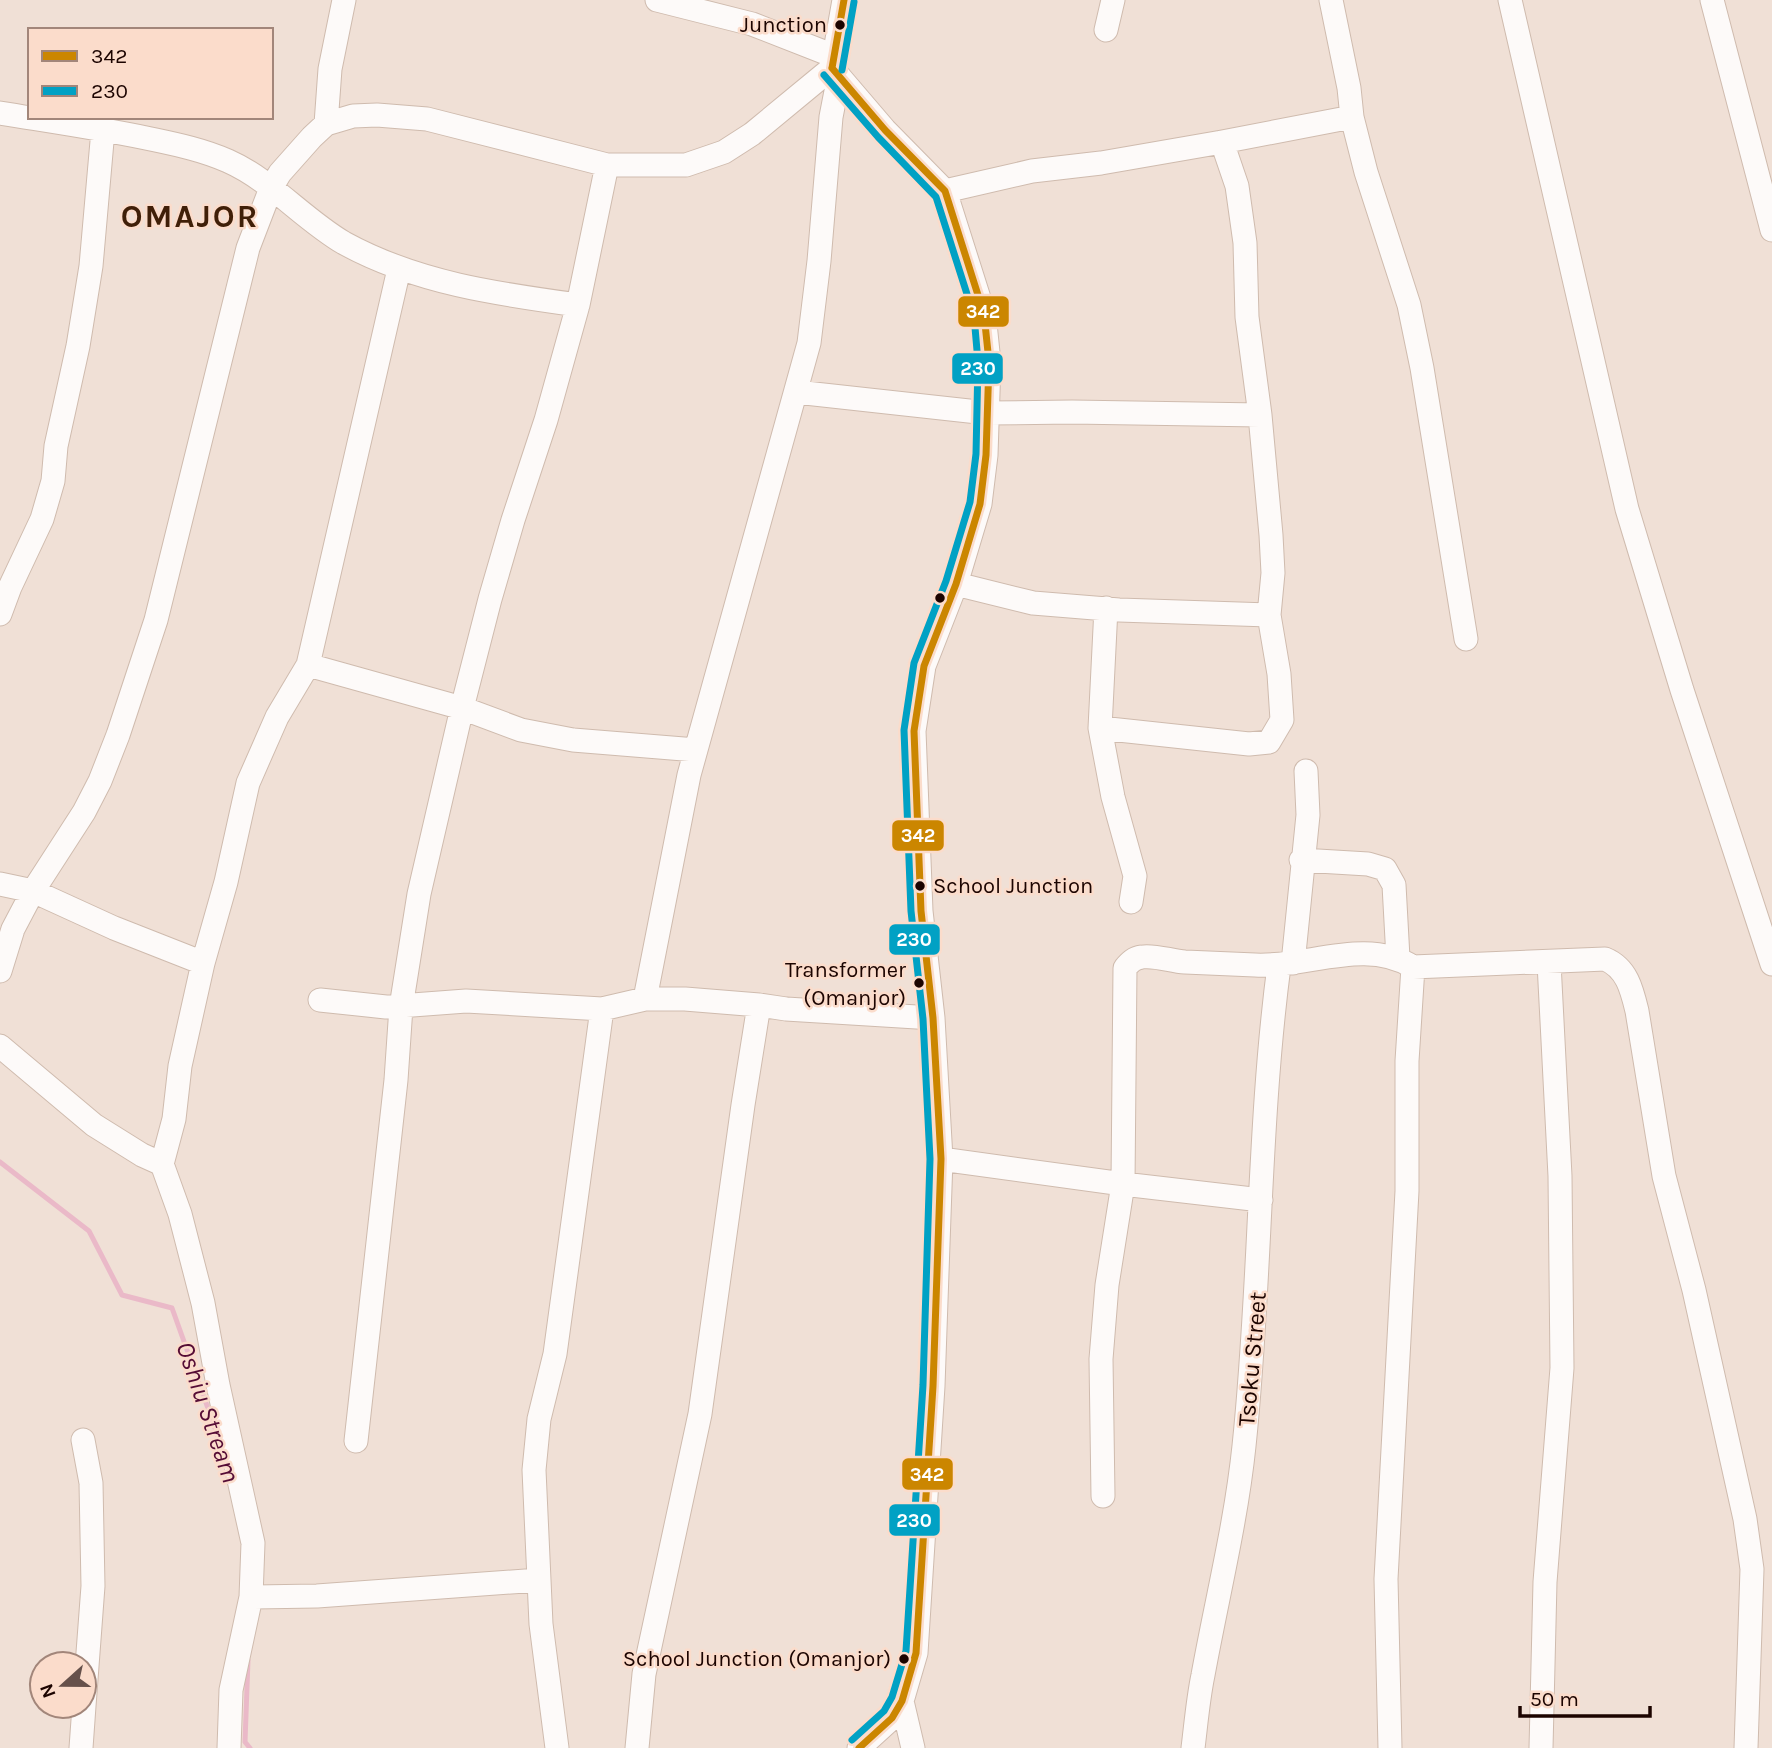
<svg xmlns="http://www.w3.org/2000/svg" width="1772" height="1748" font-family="Karla,sans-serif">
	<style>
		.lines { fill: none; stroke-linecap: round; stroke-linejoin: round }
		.stream { stroke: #eab9c8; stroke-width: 5 }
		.minor-casing { stroke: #cfbbae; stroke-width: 25 }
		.minor { stroke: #fdfaf9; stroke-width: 23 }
		.bus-1-casing { stroke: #fbdccb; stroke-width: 12 }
		.bus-2-casing { stroke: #fbdccb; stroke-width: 12 }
		.bus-1 { stroke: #cb8600; stroke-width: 7 }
		.bus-2 { stroke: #01a1c4; stroke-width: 7 }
		.bus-dot { fill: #1c0400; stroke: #fbdccb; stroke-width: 2.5 }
		.labels { text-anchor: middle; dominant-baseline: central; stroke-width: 5; stroke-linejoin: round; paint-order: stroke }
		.bus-label { font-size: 22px; fill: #1c0400; stroke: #fbdccb; text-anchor: end }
		.street-label { font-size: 24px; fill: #1c0400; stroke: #fbdccb }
		.water-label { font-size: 26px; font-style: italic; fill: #550c35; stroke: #fbdccb }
		.district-label { font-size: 32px; font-weight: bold; letter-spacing: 2px; fill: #401f08; stroke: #fbdccb }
		.line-badge { stroke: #fbdccb; stroke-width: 2.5 }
		.badge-label { font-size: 19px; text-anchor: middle; font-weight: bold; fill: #fff }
	</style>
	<rect width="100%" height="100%" fill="#f0e0d6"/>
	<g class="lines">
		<path class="stream" d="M0,1162L89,1231L122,1295L172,1308L220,1442
			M248,1660L245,1742L250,1748"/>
		<defs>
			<path id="minor" d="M657,0L752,24L834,56
				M1331,0L1349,88L1352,117L1366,172L1409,305L1422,368L1466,639
				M1510,0L1627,509L1682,690L1772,964
				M1712,0L1772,230
				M1106,30L1113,0
				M832,68L885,130L945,191L984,314L989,362L986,455L980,504L956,584L924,666L914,731L921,911L933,1018L941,1159L933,1386L916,1653L902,1701L892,1718L859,1748
				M832,68L844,0
				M0,113C49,121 98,128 146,138C174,144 201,149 228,161C271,180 303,219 344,243C417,283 497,294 578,305
				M326,124L330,69L344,0
				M945,191L1032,171L1101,163L1222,142L1352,117
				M796,392L987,413L1072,412L1260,415
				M956,584L1033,603L1119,610L1269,615
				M1106,608L1100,728L1113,797L1135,876L1131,902
				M0,614L10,587L42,519L53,481L56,446L78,346L91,266L103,130
				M308,665L462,708L521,730L573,740L696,750
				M1100,728L1249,744L1269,742L1282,720L1279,674L1269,615L1273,573L1271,535L1260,415L1247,317L1245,243L1237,186L1222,142
				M1301,860L1368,864L1385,869L1394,885L1398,958
				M0,884L33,891L114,928L203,963
				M1293,963L1308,815L1306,771
				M0,971L13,929L33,891L84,812L100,781L118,735L156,620L248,248L271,188L280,173L312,137L326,124L353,116L377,115L427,119L607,165H686L724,152L752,134L832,68
				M645,999L689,775L809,343L819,261L831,117L839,76
				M320,1000L386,1007L466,1001L602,1009L645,999H685L759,1005L786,1009L933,1018
				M0,1046L94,1125L142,1155L162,1164
				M941,1159L1123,1184L1261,1200
				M83,1440L91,1483L93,1586L84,1706
				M356,1441L396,1080L401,1007L419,894L462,708L490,599L513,520L546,420L578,305L607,165
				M1103,1496L1101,1359L1107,1285L1123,1184L1125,968C1130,962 1134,958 1142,957C1155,955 1171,961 1185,962C1208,963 1232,964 1255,965C1307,968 1365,937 1413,967L1605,959C1627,968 1632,990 1637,1011L1664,1176L1694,1290L1745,1519L1752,1569L1746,1748
				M251,1597L317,1596L539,1580
				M902,1701L913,1748
				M81,1748L84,1706
				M229,1748L231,1690L251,1597L253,1543L218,1385L203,1303L180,1214L162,1164L174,1119L180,1066L203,963L226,882L248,783L277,717L308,665L399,269
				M557,1748L541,1624L534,1470L539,1419L555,1354L602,1009
				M637,1748L644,1674L700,1414L743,1105L759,1005
				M1193,1748C1196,1724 1198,1699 1203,1675C1217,1598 1236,1523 1244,1446C1261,1286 1258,1125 1279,966
				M1390,1748L1386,1579L1407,1191V1061L1413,967
				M1541,1748L1545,1582L1562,1368L1560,1176L1549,963"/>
		</defs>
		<use href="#minor" class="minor-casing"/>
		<use href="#minor" class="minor"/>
		<defs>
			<path id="bus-1" d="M832,68L885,130L945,191L984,314L989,362L986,455L980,504L956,584L924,666L914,731L921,911L933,1018L941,1159L933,1386L916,1653L902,1701L892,1718L859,1748
				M832,68L844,0"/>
			<path id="bus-2" d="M842,70L854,2
				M824,75L878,137L936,197L974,316L978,362L976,454L970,502L946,581L914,663L904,730L911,911L923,1019L930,1159L923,1385L906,1651L892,1697L884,1711L852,1740"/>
		</defs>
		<use href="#bus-1" class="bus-1-casing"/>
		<use href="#bus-2" class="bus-2-casing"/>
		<use href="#bus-1" class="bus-1"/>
		<use href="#bus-2" class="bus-2"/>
	</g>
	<g class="bus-dot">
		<circle cx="840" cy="25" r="6"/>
		<circle cx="940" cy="598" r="6"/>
		<circle cx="920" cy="886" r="6"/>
		<circle cx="919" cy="983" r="6"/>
		<circle cx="904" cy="1659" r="6"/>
	</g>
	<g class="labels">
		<g class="bus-label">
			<text x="827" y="25">Junction</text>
			<text x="933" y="886" text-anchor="start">School Junction</text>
			<text x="906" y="970">Transformer<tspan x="906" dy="28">(Omanjor)</tspan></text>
			<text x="891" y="1659">School Junction (Omanjor)</text>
		</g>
		<g class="street-label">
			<text transform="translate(1252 1359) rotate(-85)">Tsoku Street</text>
		</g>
		<g class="water-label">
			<text transform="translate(208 1412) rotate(71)">Oshiu Stream</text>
		</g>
		<g class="district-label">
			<text x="190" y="216">OMAJOR</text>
		</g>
	</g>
	<g class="line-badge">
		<rect x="957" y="295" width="53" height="33" rx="7" fill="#cb8600"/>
		<rect x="951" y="352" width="53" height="33" rx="7" fill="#01a1c4"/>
		<rect x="891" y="819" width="54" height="33" rx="7" fill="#cb8600"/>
		<rect x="888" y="923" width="53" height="33" rx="7" fill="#01a1c4"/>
		<rect x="901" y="1457" width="53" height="34" rx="7" fill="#cb8600"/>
		<rect x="888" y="1503" width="53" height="34" rx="7" fill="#01a1c4"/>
	</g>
	<g class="badge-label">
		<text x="983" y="318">342</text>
		<text x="978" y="375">230</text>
		<text x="918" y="842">342</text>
		<text x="914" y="946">230</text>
		<text x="927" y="1481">342</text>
		<text x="914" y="1527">230</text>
	</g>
	<rect x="28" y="28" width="245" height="91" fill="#fbdccb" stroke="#a2867a" stroke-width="2"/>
	<rect x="42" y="51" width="35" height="10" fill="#cb8600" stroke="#a2867a" stroke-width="2"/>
	<text x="91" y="63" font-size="21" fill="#1c0400">342</text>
	<rect x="42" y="86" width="35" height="10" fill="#01a1c4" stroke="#a2867a" stroke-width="2"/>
	<text x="91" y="98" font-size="21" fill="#1c0400">230</text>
	<g transform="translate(63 1685) rotate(249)"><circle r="33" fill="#fbdccb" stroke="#a2867a" stroke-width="2"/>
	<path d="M0-5L12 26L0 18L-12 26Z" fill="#66514b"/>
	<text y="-10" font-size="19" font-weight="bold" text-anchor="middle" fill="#1c0400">N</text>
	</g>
	<path d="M1520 1706v10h130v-10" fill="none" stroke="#1c0400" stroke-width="3.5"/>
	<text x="1530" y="1706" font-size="21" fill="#1c0400" stroke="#fbdccb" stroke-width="5" paint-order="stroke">50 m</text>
</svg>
